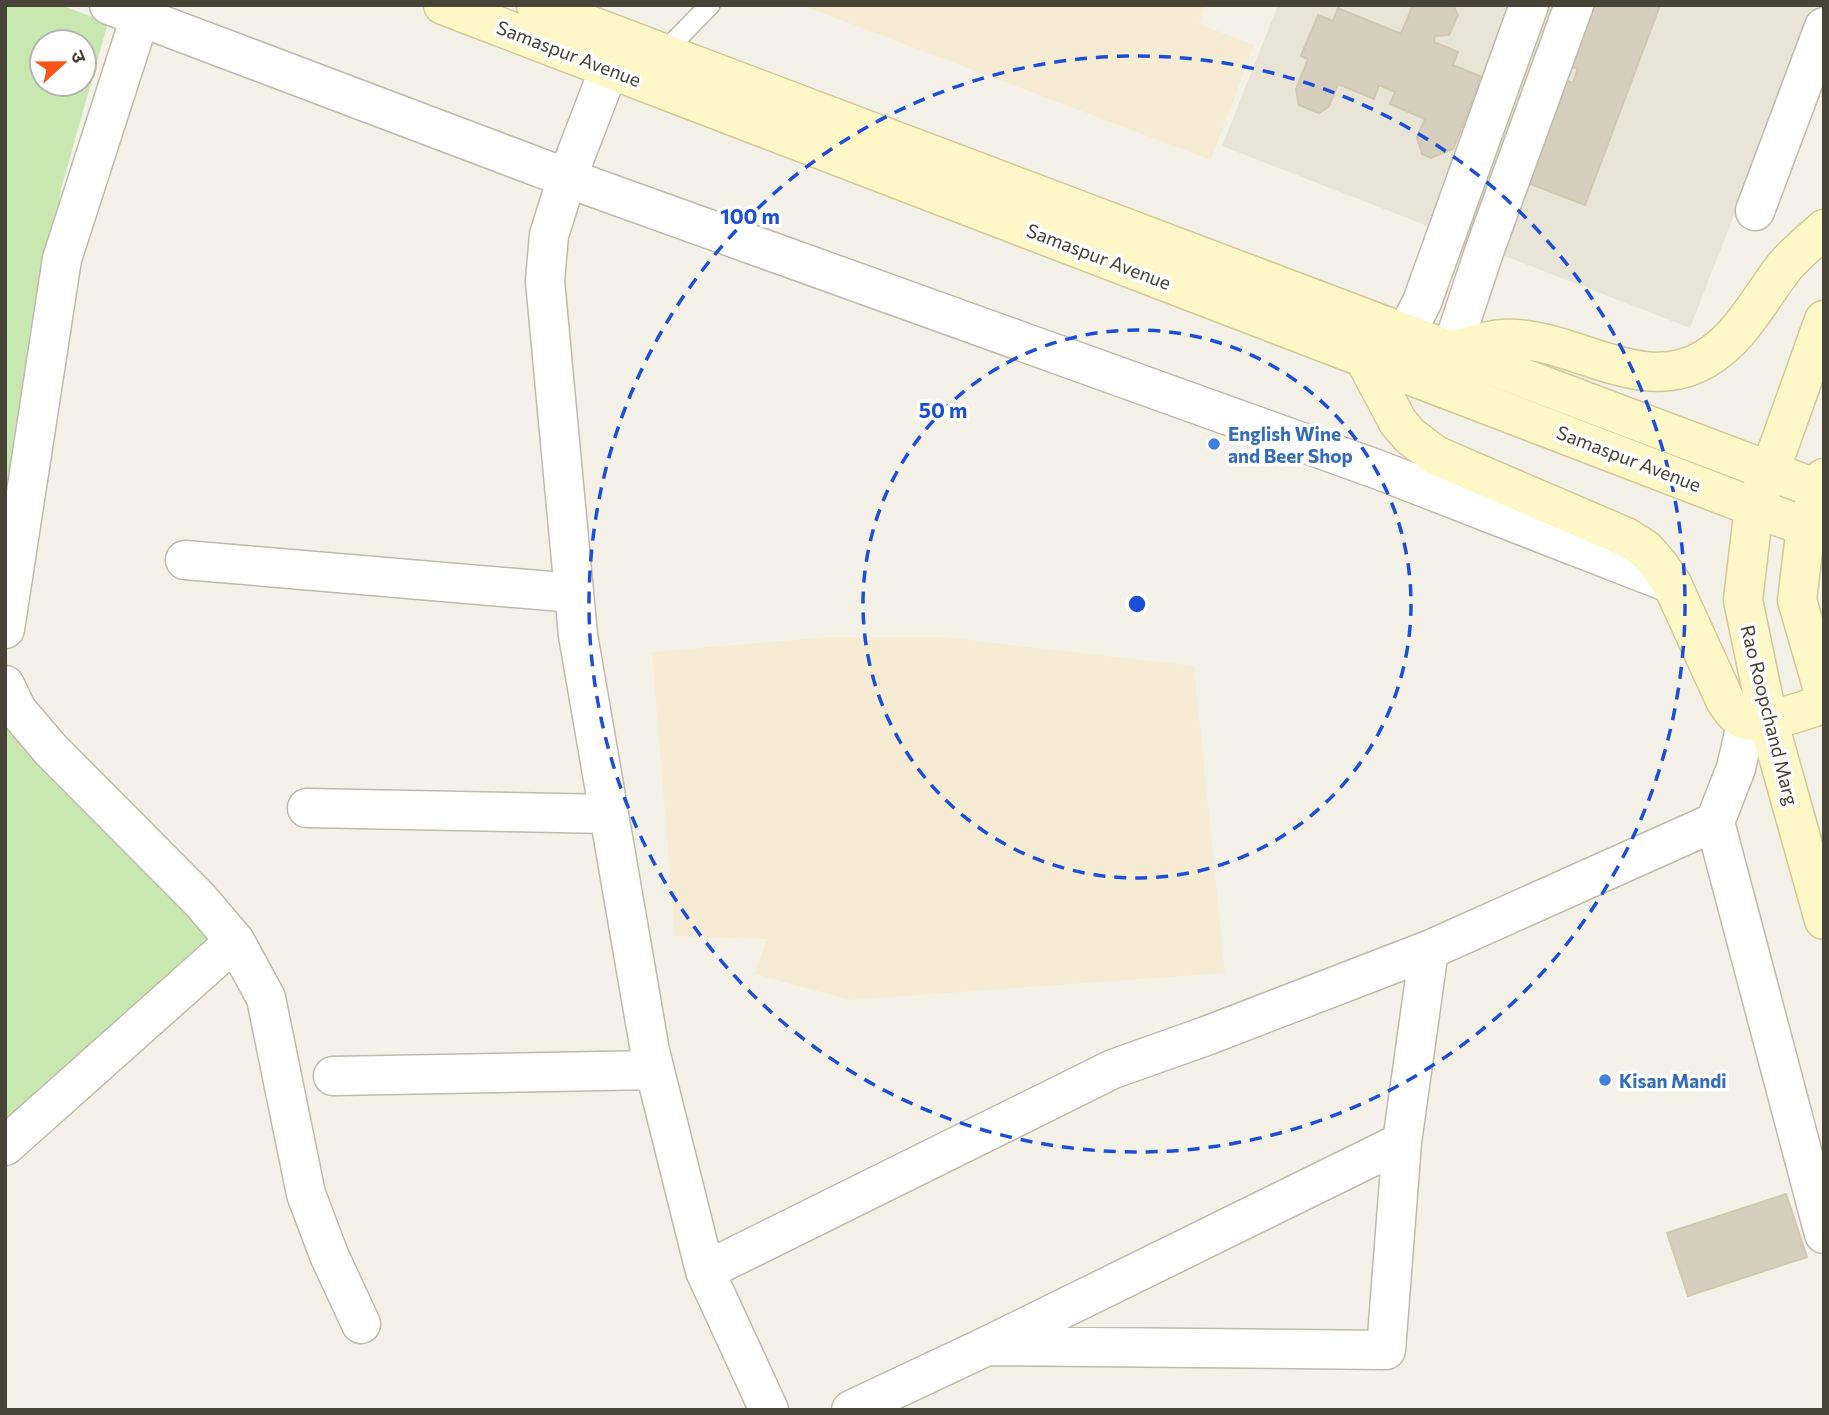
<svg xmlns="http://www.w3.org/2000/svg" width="1829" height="1415" font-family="Commissioner,'Noto Sans Devanagari',sans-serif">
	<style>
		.residential { fill: #e8e4d6 }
		.commercial { fill: #f6ebd3 }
		.green { fill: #c9e8b1; fill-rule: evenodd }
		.building { fill: #d6cfbd; stroke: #d0c8b0; stroke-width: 2 }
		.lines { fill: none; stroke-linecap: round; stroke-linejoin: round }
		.lane-casing { stroke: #bfbbaa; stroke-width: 22 }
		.street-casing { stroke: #bfbbaa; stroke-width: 41 }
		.secondary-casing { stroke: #d4ca98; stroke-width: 41 }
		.lane { stroke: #fff; stroke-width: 19 }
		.street { stroke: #fff; stroke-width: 38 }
		.secondary { stroke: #fef7c7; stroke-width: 38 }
		.ring { fill: none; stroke: #1d4ed8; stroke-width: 3.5; stroke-dasharray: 12 9 }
		.shop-dot { fill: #3f7fe0; stroke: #fff; stroke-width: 2.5 }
		.labels { text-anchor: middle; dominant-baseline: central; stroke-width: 7; stroke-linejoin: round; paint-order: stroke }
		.street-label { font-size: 19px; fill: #474337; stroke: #fff }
		.shop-label { font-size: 19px; font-weight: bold; fill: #366cbe; stroke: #fff; text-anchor: start }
		.centre { fill: #1d4ed8; stroke: #fff; stroke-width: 3.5 }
		.ring-label { font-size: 21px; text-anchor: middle; font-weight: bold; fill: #1d4ed8; stroke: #fff; stroke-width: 7; stroke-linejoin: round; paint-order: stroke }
	</style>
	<rect width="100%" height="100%" fill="#f4f2e8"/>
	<path class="residential" d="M1278,5H1816L1690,328L1222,146Z"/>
	<path class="commercial" d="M801,5H1205L1199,24L1254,45L1211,160Z
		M830,637H943L1194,666L1225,973L850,1000L755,974L767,939L675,936L652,652Z"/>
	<path class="green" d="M5,5H61L108,23L61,189L5,567ZM42,42H84V84H42Z
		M5,714L214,935L5,1126Z"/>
	<path class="building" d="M1413,5H1453L1458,15L1449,35L1435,36L1434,42L1458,52L1453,65L1482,77L1453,149L1431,158L1422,154L1417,137L1425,119L1390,104L1395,92L1379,85L1374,99L1338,84L1329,106L1319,113L1299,105L1296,89L1308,59L1301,56L1318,15L1333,21L1338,8L1401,34Z
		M1584,5H1660L1585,205L1520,180L1563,79L1573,83L1578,69L1562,63Z
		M1786,1194L1807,1257L1688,1296L1667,1233Z"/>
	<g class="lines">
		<defs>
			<path id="lane" d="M663,53L710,5"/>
			<path id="street" d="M109,5L567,178L1379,470L1672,584
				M609,69L567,178L549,235L545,281L578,635L650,1051L705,1271L769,1410
				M1755,211L1824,27
				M1405,335L1422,302L1529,5
				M1451,351L1485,249L1574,5
				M185,560L574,593
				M5,629L62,259L140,17L146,5
				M5,685L17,710L51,750L200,900L235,941L266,998L306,1194L329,1255L361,1324
				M307,808L609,814
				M1715,822L1824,1234
				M333,1076L654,1070
				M5,1146L235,941
				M705,1271L1113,1069L1206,1036L1429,950L1715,822L1736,768L1747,720
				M987,1346L1386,1350L1402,1142L1429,950
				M851,1410L987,1346L1402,1142"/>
			<path id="secondary" d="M443,5L1806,527L1824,478
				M536,5L1820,490
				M1824,320L1770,471L1754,507L1743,600L1768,720L1824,920
				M1451,351C1467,347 1486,340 1503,339C1571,335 1640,398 1705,359C1741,338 1760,298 1785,266C1796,253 1811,241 1824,229
				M1364,358L1398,422L1410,436L1435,455L1626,537L1645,549L1659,565L1672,584L1725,700C1730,708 1736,717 1745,720C1764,726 1804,710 1824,704
				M1806,527L1797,600L1824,693"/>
		</defs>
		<use href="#lane" class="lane-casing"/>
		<use href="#street" class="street-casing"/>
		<use href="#secondary" class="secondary-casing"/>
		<use href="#lane" class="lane"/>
		<use href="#street" class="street"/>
		<use href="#secondary" class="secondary"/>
	</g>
	<g class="ring">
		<circle cx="1137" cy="604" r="274"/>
		<circle cx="1137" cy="604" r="548"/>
	</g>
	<g class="shop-dot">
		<circle cx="1214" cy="444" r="7"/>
		<circle cx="1605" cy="1080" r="7"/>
	</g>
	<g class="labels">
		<g class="street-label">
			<text transform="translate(569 53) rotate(21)">Samaspur Avenue</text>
			<text transform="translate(1099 256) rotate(21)">Samaspur Avenue</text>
			<text transform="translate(1629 458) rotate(21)">Samaspur Avenue</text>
			<text transform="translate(1770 715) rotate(76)">Rao Roopchand Marg</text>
		</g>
		<g class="shop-label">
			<text x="1228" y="433">English Wine<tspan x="1228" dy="22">and Beer Shop</tspan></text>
			<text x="1619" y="1080">Kisan Mandi</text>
		</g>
	</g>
	<circle cx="1137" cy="604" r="10" class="centre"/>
	<g class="ring-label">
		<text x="750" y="224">100 m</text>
		<text x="943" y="418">50 m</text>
	</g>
	<rect width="1829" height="1415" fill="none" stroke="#474337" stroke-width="14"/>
	<g transform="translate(63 63) rotate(68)"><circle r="33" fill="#ffffff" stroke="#b5b4af" stroke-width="2"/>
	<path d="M0-5L12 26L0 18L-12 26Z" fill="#f95519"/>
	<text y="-10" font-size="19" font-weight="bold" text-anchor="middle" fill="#474337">उ</text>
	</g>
</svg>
